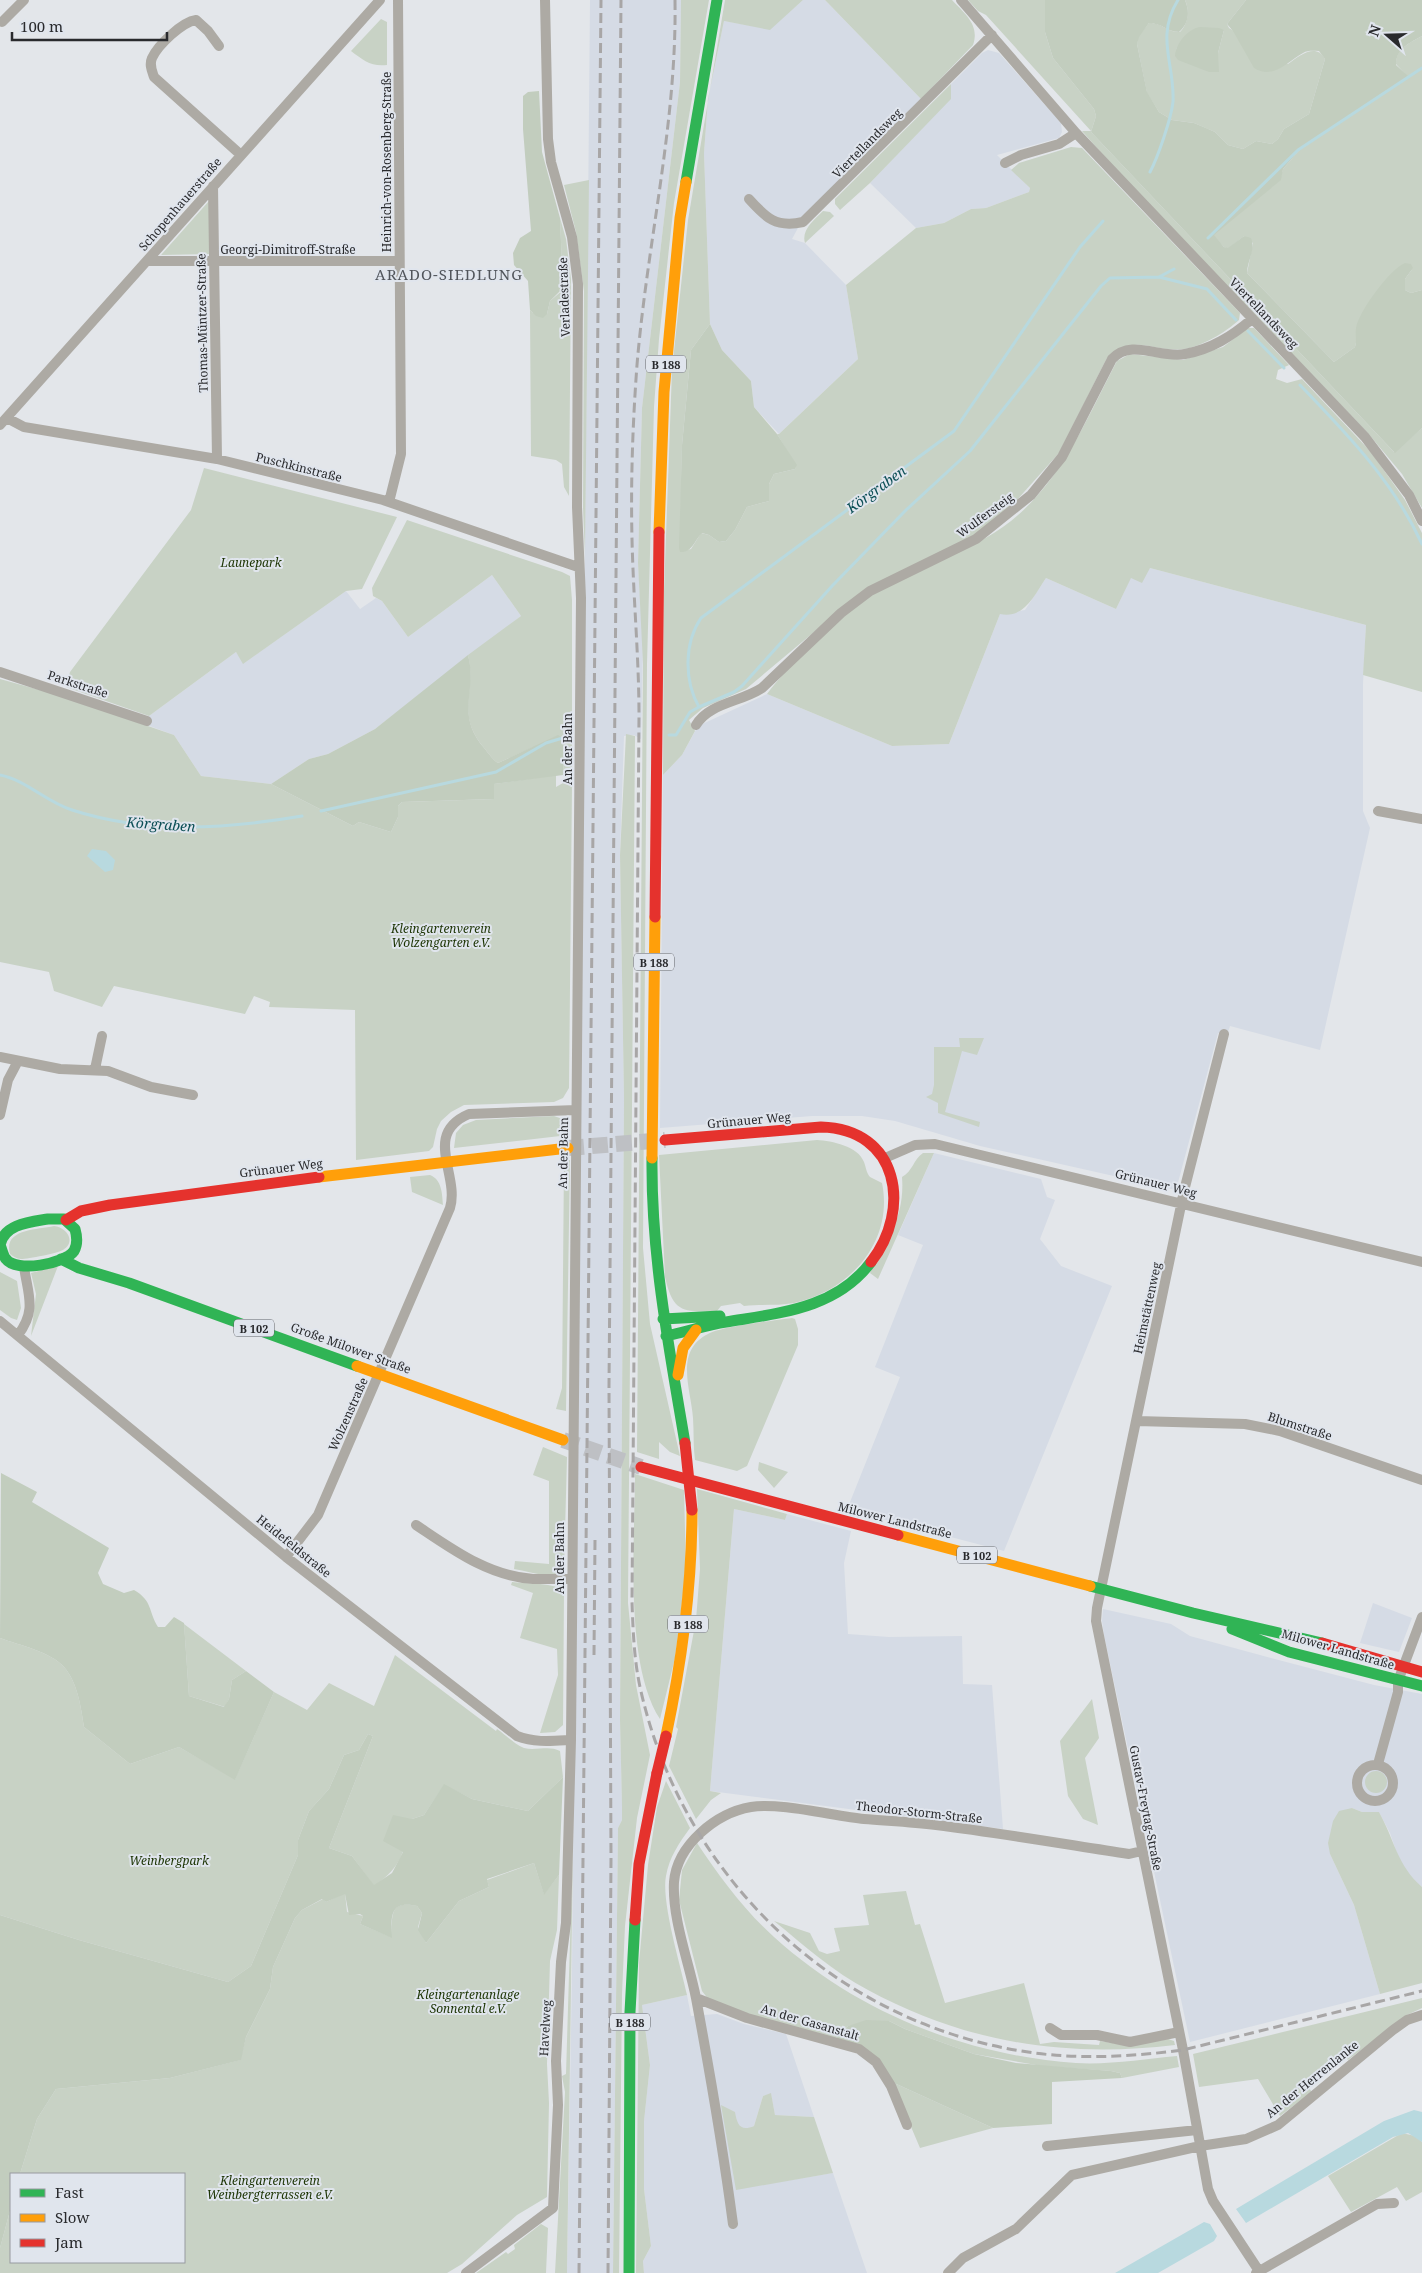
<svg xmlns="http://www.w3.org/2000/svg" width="1422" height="2273" font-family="'Noto Serif',serif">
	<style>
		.built { fill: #d5dbe5 }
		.green { fill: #c8d2c5; fill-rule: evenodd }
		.forest { fill: #c2cdbe }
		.water { fill: #b8d9df }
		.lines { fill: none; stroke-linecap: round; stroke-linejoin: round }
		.stream { stroke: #b8d9df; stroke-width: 3 }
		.primary-tunnel { stroke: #bec0c4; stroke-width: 16; stroke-dasharray: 16 8; stroke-linecap: butt }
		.street { stroke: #adaaa4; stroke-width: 10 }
		.fast { stroke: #30b455; stroke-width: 11 }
		.slow { stroke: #ff9f0a; stroke-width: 11 }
		.jam { stroke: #e5322d; stroke-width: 11 }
		.rail { stroke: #a8a6a6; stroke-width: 3; stroke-dasharray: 10 5; stroke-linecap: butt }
		.jam-bridge { stroke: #e5322d; stroke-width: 11 }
		.labels { text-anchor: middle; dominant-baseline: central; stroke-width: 4; stroke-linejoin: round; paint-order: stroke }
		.shield { fill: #e0e5ed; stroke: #606267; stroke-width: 1 }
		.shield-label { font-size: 11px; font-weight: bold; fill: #292a2d }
		.street-label { font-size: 12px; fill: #292a2d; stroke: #e0e5ed }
		.park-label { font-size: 12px; font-style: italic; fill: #1c3403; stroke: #e0e5ed }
		.water-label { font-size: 14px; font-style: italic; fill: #0c4f56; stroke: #e0e5ed }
		.quarter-label { font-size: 15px; letter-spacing: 1px; fill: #51555b; stroke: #e0e5ed }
	</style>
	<rect width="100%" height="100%" fill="#e3e6ea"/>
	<path class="built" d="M590,0H681L680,82L642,408L638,563L643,644L641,739L634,735L624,736L620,855L624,1098L620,1720L622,1806V1820L618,1828L613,2273H567L572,1973Z
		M803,0H825L921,99L805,215L792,239L805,243L846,285L858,359L779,434L754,407L751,381L722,350L710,324L704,153L708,99L724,21L770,29Z
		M988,50L999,53L1061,123L1062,132L1059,138L997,155L1030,188L1029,192L986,208L971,209L944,223L916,228L870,183L950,99L951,84L982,53Z
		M1150,568L1366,625L1363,684V811L1370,828L1320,1050L1230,1026L1227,1035L1218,1033L1176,1190L980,1146L895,1121L862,1116H812L660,1128L663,775L682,755L698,726L767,694L892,746L949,744L1000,614L1025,610L1046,578L1116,609L1131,577Z
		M492,575L521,616L375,729L328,754L309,759L271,784L201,776L174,735L147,725L149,716L236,652L244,663L346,591L360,609L376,598L382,601L408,637Z
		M934,1153L1041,1179L1047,1197L1055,1200L1040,1239L1061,1266L1112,1286L1004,1551L852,1511L850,1502L900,1377L875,1367L923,1245L898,1235Z
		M734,1509L785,1520L787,1514L851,1531L844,1563L848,1634L889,1637L962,1636L963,1684L992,1685L1003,1829L710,1791Z
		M1373,1603L1412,1618L1399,1652L1360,1643Z
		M1103,1609L1171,1624L1190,1636L1260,1655L1374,1685L1422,1694V1887L1409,1876L1400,1862L1390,1833L1379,1812H1362L1352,1808L1330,1854L1354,1905L1380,1994L1190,2042L1104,1635L1102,1621Z
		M687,1995L691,2016L717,2014L744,2024L786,2034L814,2117L775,2115L771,2094L763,2096L754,2126L748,2129L741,2128L737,2123L736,2189L833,2173L867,2273H644L643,2261L651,2246L644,2189V2121L650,2065L642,2005Z"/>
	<path class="green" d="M681,0H709L674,203L659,339L654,407L647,664L643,1248L650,1324L680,1456L670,1452L659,1442V1459L637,1452L643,664L638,563L642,408L680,82Z
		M725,0H803L770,30L724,21L708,99L704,153L710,324L691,350L682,445L680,552L691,549L701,533L709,535L719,542L726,541L735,530L747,507L769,501V484L774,474L795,469L796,465L777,434H779L858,359L846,285L916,228L944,223L971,209L986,208L1029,192L1030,188L1011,170L1019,163L1071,147L1082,148L1240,313L1239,320C1226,332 1201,347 1184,349C1152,353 1136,332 1107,358L1059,453L1016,501L974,536L958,546L863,591L746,689L703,708L689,720L695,731L682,755L663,775L664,592L672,370L688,220Z
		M825,0H952C965,14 980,25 973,45L921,99Z
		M968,0H1045V32L1053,58L1094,109L1096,116L1091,132L1394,452L1422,428V508L1402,474L1367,432L1120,174L1082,131H1091L986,15L978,11Z
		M1185,0H1246L1227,24L1229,28L1288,64C1299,56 1316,42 1325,59L1309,114L1284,129L1278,139L1272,144L1256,141L1243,149L1228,145L1215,132L1194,123L1172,120L1159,112L1147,93L1137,44L1138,37L1149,23C1163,23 1166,32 1180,32C1188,24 1190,11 1185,0ZM1224,30L1218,53L1176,49Z
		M381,19L387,22V65C371,67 363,60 351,51Z
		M1422,36V290L1411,293L1405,290V279L1413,268L1356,329L1357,338L1355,347L1334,362L1247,273L1253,243L1244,236L1228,249L1224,247L1213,235L1280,180L1283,169L1302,147L1407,76L1396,64C1396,48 1410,43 1422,36Z
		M951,84V99L870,183L840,210L835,204V199Z
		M589,180L585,555L583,508L584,291L576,232L564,185Z
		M209,201L210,254L161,255Z
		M823,211L830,212L834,216L805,243C801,230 814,220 823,211Z
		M560,218L566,239L571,279L569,496L564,487L562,464L556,460L531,456L530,310L533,313L547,314L550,301L563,290Z
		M1248,328H1254L1289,365L1278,370L1276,379L1287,383L1302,379L1371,452L1405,500L1422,533V692L1363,675L1366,625L1150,568L1142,583L1131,578L1116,609L1046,578C1034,596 1024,619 1000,614L949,744L892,746L767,694C791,662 843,612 877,591C922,564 968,554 1011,521C1062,480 1087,418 1117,361L1130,354L1183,360L1223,347Z
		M204,468L397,517L362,589L346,591L243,664L236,652L149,716L66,687L70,672L191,510Z
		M407,520L562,572L570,576L572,600V767L569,772L563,775L564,739L531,748L498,763C493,760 489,754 485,749C454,714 477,692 468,655L521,616L492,575L408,637L382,601L373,596L372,588Z
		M0,679L58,695L174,735L201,776L271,784L353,826L359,822L391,832L398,817V806L402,802L494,799V784L556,775V787L563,783L572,785L569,1088L563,1098L554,1102L464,1105L451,1112L441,1121L437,1129L433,1147L429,1151L356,1160L355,1010L269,1007L270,1002L254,996L245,1014L114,986L102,1007L54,991L49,972L0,962Z
		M626,734L635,736L628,1603L636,1685L650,1755L637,1818L625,1926L622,1994L619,2273H613L618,1828L622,1820V1806L620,1720L624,1098L620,855Z
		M959,1038H984L977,1055L962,1051L945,1112L980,1122L979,1127L938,1113V1103L926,1097L932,1094L934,1085V1047H960Z
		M554,1116L568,1121L569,1135L454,1148L456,1133L463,1125L476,1120Z
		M817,1140C832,1141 858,1146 864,1162C866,1167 866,1172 870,1177L882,1183C894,1241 850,1291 794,1303C778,1306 760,1304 744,1306L740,1303L721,1306L717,1311C683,1312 673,1313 665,1277L659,1155Z
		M923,1153H934L878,1279L870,1273C888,1240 905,1216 902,1177C913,1171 913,1160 923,1153Z
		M564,1160H570L566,1411L556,1409L562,1388Z
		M430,1175C442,1180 442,1193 443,1205L412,1192L410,1177Z
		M54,1226C66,1227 77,1241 63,1250C58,1253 28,1259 21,1259C17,1259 13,1256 10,1254C3,1229 36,1230 54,1226Z
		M58,1266L31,1336L36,1294L31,1273Z
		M0,1272L17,1281L21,1308L17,1320L11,1318L0,1310Z
		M792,1318L795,1319L798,1329V1345L747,1466L737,1471L695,1460C693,1446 694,1432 693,1418C691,1389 674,1351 708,1334C723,1326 772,1321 792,1318Z
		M543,1447L567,1457L564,1570C552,1581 529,1571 514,1569L515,1561L549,1564V1481L533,1475Z
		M759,1462L788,1472L774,1488L758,1470Z
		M635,1474L684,1490L686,1570L675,1658L660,1719C624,1664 635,1541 635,1474Z
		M697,1489L787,1514L785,1520L734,1509L710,1791L721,1793L711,1800L696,1819L669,1766L678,1729L676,1727L696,1620L700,1569Z
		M512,1582C524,1584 558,1582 564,1592L563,1725L555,1732L540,1733L558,1675L557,1649L520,1638L533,1593L511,1585Z
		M184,1624L246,1671L232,1680L229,1699L225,1707L189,1696Z
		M0,1638C19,1645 51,1652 64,1667C78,1683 81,1708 84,1727L130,1764L179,1747L235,1779L274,1692L307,1710L329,1683L374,1706L395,1655L496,1731L497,1729C506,1735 514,1744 524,1748C536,1751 549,1745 560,1751L563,1777L528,1811L472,1799L444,1785L424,1815L412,1819C403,1852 403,1866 374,1886L352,1856L329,1848L373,1736L368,1734L359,1750L344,1755L329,1789L309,1811L298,1840V1855L251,1966L228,1982L79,1940L0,1915Z
		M1092,1699L1099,1738L1085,1758L1098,1825L1083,1819L1068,1796L1060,1741Z
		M1365 1782a11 11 0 1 1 22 0a11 11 0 1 1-22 0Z
		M666,1781L690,1828C679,1843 669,1858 666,1876C661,1902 681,1967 687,1995L642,2005L650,2065L644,2121V2189L651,2246L643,2261L644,2273H636L639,1963L648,1865L657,1807Z
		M1352,1808L1362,1812H1379C1395,1841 1397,1865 1422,1887V1983L1380,1994L1354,1905L1330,1854L1328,1843L1333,1821L1339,1811Z
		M697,1843C719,1876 744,1910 774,1937C857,2012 964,2055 1076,2063C1109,2065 1144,2059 1177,2056L1179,2067L1122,2078L1120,2073L1111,2071L1042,2066L974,2054L905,2029L889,2021L848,2026L836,2038L748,2014L709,2000L702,1991L679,1900L682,1870Z
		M573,1844L567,2273H555L565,2092L562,2076L566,2074Z
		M534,1863L544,1894L559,1875L557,1930L550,1961L547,2064L549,2103L547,2197L517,2215L462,2264L447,2273H0V2248L11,2207V2262H184V2174H20L37,2119L56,2089L170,2078L240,2060L246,2037L270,1989L273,1967L295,1918L302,1910L323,1899L326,1902L345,1893L347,1912L363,1916L360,1924L391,1937C393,1917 388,1899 417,1906L422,1913L418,1927L426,1943L459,1901L489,1887L487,1880Z
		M906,1891L915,1925L920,1924L945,2003L1024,1983L1040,2044L1054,2042L1099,2045L1100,2041L1131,2046L1168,2039L1174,2041L1175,2045C1065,2058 966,2043 868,1990C833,1972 804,1945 774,1921L810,1933L819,1951L827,1954L840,1951L834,1928L869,1925L863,1895Z
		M1422,1998V2008L1407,2015L1348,2060L1344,2056L1308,2087L1312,2092L1280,2116L1258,2079L1199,2087L1193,2054Z
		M892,2082L993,2128L920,2148Z
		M771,2093L775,2115L814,2117L833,2173L736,2190L721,2105L735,2112C737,2124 740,2132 754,2126L763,2096Z
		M1402,2133L1415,2136L1422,2142V2192L1406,2201L1397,2187L1351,2212L1328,2176Z
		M541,2224L548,2228L546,2273H476L506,2252L508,2254L515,2249L514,2245Z"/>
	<path class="forest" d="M1045,0H1185C1190,12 1189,23 1179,32C1167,32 1162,23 1149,23L1139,37L1137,44L1147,92L1159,112L1172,120L1194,123L1206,128L1215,132L1228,145L1243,149L1256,141L1272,144L1278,139L1284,129L1309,114L1325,59L1319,51C1314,51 1308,50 1303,53C1287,62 1273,80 1254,68L1233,31L1227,24L1246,0H1422V36C1410,43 1396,48 1396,65L1408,76L1302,147L1283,169L1281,180L1214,235L1224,247L1228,248L1244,236L1251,238C1256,250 1247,261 1247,273L1334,362L1355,347C1357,340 1355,335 1356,328C1359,311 1390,269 1405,263L1411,264L1413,268L1405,279V290L1411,293L1422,290V428L1395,453L1091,132L1096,116L1094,109L1053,58L1045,32Z
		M1200,27L1219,28L1224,30L1218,53L1219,72H1209L1178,60L1175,56C1176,44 1187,29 1200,27Z
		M539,91L542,152L560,218L563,288L550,301L547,314L543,318L536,316L530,310L528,281L514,265L513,253L520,238L531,231L523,129V96L528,92Z
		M710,324L722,350L751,381L754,407L777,434L797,465L795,469L774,474L769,484V501L747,507L735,530L726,541L719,542L709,535L702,533C694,541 692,553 680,552L679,548L682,445L691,350Z
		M468,655C478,692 454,714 485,749C489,754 493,760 498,763L558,735L564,739L563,775L494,784V799L402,802L398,806V817L391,832L359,822L353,826L271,784L309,759L328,754L375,729Z
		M1,1473L37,1492L32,1502L109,1548L98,1573L103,1584L124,1593L134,1590C153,1601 148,1611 158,1627H165L174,1617L184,1623L189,1696L224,1707L229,1699L232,1680L246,1671L274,1692L235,1780L179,1747L130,1764L84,1727C81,1708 78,1683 64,1667C51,1652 19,1645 0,1638Z
		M368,1734L373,1736L329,1848L352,1856L374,1885L392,1873L403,1852L383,1841L393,1815L412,1819L424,1815L444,1784L472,1799L528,1811L563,1777L559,1875L544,1895L534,1863L487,1879L489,1887L459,1901L426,1943L418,1930L422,1913L417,1906C389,1900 391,1917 392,1938L360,1924L363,1916L360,1914L349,1915L345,1894L326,1902L322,1899L302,1910L295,1918L273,1967L270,1989L246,2037L241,2060L170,2078L56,2089L37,2119L20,2174H11V2207L0,2248V1915L79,1940L228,1982L251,1966L298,1855V1840L309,1811L329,1789L344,1755L359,1750Z
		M866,2020L889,2021L905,2029L974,2054L1016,2063L1111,2071L1120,2073L1122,2078L1052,2082V2124L993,2128L892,2082L879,2060L836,2038L848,2026Z"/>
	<path class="water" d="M92,849L106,851L115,860L113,870L105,872L87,856Z
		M1414,2110L1422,2112V2142L1408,2133L1393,2137L1246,2223L1236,2209L1384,2121Z
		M1204,2222L1210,2224L1217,2236L1214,2241L1158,2273H1115Z"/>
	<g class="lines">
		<path class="stream" d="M1150,172C1158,157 1171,119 1173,102C1175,64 1155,37 1178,0
			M1208,238L1298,150L1422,68
			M1159,277L1174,269
			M1248,331L1284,368
			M1300,385C1347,434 1393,481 1422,544
			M699,707L734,692L742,686L833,585L906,510L970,451L1101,286L1110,278L1159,277L1207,289L1236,320
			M669,735H676L690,712L699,707C684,681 684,643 701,618L954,431L1080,247L1103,221
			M0,775C26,780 46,802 72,810C146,834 226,829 302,816
			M321,811L496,772L546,743L566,737"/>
		<path class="primary-tunnel" d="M568,1148L665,1140
			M563,1440L641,1467"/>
		<path class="street" d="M961,0L1076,133L1365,437L1409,495L1422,521
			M2,22L24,0
			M219,46L208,31L196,20C182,22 158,45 152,58C149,65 152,71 154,77L241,155
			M1005,163L1021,155L1059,144L1076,133
			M213,186L217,459
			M749,199C766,218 776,228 803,222L992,35
			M147,261H399
			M7,418L24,427L217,459L383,500L578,567
			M0,425L380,0
			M389,502L401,454L398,0
			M0,672L147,721
			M696,725C709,703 741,702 762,688L841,613L870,591L976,539L1031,495L1062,457L1112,359C1132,338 1160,359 1185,354C1212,349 1232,336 1252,319
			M1378,811L1422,819
			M1224,1034L1184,1191L1097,1608L1096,1621L1183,2050L1208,2189L1213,2201L1259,2271
			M0,1057L60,1069L108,1071L151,1087L193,1095
			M95,1069L102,1036
			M0,1115L8,1080L18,1061
			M885,1158L915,1145L935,1144L1422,1262
			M0,1321L286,1557L517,1736C535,1743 552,1741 571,1740
			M18,1335C37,1310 28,1295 24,1267
			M1137,1421L1245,1424L1280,1431L1422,1480
			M416,1525C452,1549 488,1576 533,1579C546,1579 559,1579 572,1579
			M286,1557L318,1515L450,1208C460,1175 422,1134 469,1114L576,1110
			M1378,1764L1398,1692V1681L1422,1617
			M1357 1783a18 18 0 1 1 36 0a18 18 0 1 1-36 0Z
			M696,1998L747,2018L859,2049L876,2062L891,2086L907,2125
			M1050,2028L1061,2035H1097L1130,2042L1179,2032
			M1047,2146L1197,2130
			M733,2224C723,2149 710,2073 696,1998C689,1962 672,1919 674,1882C677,1845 716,1813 751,1807C778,1802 834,1816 864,1819C888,1821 912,1822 936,1825C1000,1833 1064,1844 1129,1854L1142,1851
			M466,2273L553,2208L558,2105L556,2061L561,1962L566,1923L571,1740L581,598L577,507L578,284L572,237L551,162L548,139L545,0
			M948,2273L963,2258L1016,2229L1072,2175L1200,2146L1246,2139L1278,2125L1393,2030L1407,2020L1422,2015
			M1256,2273L1377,2204L1394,2203"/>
		<path class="fast" d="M686,182L717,0
			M652,1158C651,1256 669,1347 685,1443
			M48,1219H64L75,1229C77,1236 78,1244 74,1251C65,1264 16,1273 6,1259C3,1256 2,1249 0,1245C4,1224 30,1222 48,1219Z
			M61,1259L79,1268L129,1283L357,1366
			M663,1319L720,1316
			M666,1336C686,1332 706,1325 726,1322C779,1313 836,1309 871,1262
			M1090,1586L1193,1613L1322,1643
			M1232,1629L1289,1652L1422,1686
			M629,2273L630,2012L635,1920"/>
		<path class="slow" d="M659,532L664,392L680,218L686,182
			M652,1158L655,917
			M319,1177L568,1148
			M357,1366L563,1440
			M678,1375L683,1348L696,1330
			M898,1535L1090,1586
			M666,1736C682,1661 692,1587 692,1510"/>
		<path class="jam" d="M655,917L659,532
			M665,1140L821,1127C899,1129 912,1209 871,1262
			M66,1220L81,1211L110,1205L319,1177
			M641,1467L898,1535
			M1322,1643L1422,1672
			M635,1920L639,1864L657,1773"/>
		<path class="rail" d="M675,0C677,123 647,243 637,365C632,432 630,501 633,569C635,618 639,667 639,716L632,1602C633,1630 634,1659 640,1687C681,1874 831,2020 1021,2051C1075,2060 1129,2057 1183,2050L1422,1991
			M594,1655L595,1540
			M579,2273L601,0
			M608,2273L611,1858L609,1386L621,0"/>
		<path class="jam-bridge" d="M685,1443L692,1510
			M657,1773L666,1736"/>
	</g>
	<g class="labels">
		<g class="shield">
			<rect x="646" y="355.5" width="40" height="17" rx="4"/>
			<rect x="634" y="953.5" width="40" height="17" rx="4"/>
			<rect x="234" y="1319.5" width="40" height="17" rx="4"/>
			<rect x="957" y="1546.5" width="40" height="17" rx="4"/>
			<rect x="668" y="1615.5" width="40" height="17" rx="4"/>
			<rect x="610" y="2013.5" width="40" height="17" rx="4"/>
		</g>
		<g class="shield-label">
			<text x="666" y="364">B 188</text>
			<text x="654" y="962">B 188</text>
			<text x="254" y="1328">B 102</text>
			<text x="977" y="1555">B 102</text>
			<text x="688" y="1624">B 188</text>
			<text x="630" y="2022">B 188</text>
		</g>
		<g class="street-label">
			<text transform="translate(867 143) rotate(-45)">Viertellandsweg</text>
			<text transform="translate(386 162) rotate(-90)">Heinrich-von-Rosenberg-Straße</text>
			<text transform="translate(180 204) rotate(-49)">Schopenhauerstraße</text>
			<text x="288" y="249">Georgi-Dimitroff-Straße</text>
			<text transform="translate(564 297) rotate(-92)">Verladestraße</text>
			<text transform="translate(1264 313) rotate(46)">Viertellandsweg</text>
			<text transform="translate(202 323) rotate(-91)">Thomas-Müntzer-Straße</text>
			<text transform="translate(299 467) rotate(14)">Puschkinstraße</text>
			<text transform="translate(985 515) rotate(-36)">Wulfersteig</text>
			<text transform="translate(78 684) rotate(18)">Parkstraße</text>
			<text transform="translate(567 749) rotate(-90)">An der Bahn</text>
			<text transform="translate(749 1120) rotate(-5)">Grünauer Weg</text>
			<text transform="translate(563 1153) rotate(-89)">An der Bahn</text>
			<text transform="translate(281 1168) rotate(-7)">Grünauer Weg</text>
			<text transform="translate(1156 1183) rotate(14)">Grünauer Weg</text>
			<text transform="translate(1147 1308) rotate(-78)">Heimstättenweg</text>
			<text transform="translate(351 1348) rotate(20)">Große Milower Straße</text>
			<text transform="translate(348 1414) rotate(-66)">Wolzenstraße</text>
			<text transform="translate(1300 1426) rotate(18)">Blumstraße</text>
			<text transform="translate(895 1520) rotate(14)">Milower Landstraße</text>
			<text transform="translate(294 1546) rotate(39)">Heidefeldstraße</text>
			<text transform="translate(559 1558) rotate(-90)">An der Bahn</text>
			<text transform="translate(1338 1649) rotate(16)">Milower Landstraße</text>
			<text transform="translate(1146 1808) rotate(79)">Gustav-Freytag-Straße</text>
			<text transform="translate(919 1812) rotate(6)">Theodor-Storm-Straße</text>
			<text transform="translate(810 2022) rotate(16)">An der Gasanstalt</text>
			<text transform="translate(545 2028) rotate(-87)">Havelweg</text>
			<text transform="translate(1312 2079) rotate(-39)">An der Herrenlanke</text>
		</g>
		<g class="park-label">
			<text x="251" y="562">Launepark</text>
			<text x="441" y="928">Kleingartenverein<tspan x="441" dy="14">Wolzengarten e.V.</tspan></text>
			<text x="169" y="1860">Weinbergpark</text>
			<text x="468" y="1994">Kleingartenanlage<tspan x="468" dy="14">Sonnental e.V.</tspan></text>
			<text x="270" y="2180">Kleingartenverein<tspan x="270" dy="14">Weinbergterrassen e.V.</tspan></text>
		</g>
		<g class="water-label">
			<text transform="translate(876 489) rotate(-36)">Körgraben</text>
			<text transform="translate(161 824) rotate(4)">Körgraben</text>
		</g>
		<g class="quarter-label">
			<text x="449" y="274">ARADO-SIEDLUNG</text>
		</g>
	</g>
	<rect x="10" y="2173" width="175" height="90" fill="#e0e5ed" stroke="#979aa0"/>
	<rect x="20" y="2189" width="25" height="8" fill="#30b455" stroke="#979aa0"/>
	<text x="55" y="2198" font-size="15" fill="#292a2d">Fast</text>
	<rect x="20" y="2214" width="25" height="8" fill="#ff9f0a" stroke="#979aa0"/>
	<text x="55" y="2223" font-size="15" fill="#292a2d">Slow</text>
	<rect x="20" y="2239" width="25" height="8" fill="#e5322d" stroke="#979aa0"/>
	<text x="55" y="2248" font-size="15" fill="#292a2d">Jam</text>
	<g transform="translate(1387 35) rotate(290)" stroke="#e0e5ed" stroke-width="4" paint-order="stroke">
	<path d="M0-4L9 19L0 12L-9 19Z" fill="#292a2d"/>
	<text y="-8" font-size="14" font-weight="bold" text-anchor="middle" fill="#292a2d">N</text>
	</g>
	<path d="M12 32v8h155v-8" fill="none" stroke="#292a2d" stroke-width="2.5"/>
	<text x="20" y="32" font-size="15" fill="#292a2d" stroke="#e0e5ed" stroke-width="4" paint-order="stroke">100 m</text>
</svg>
